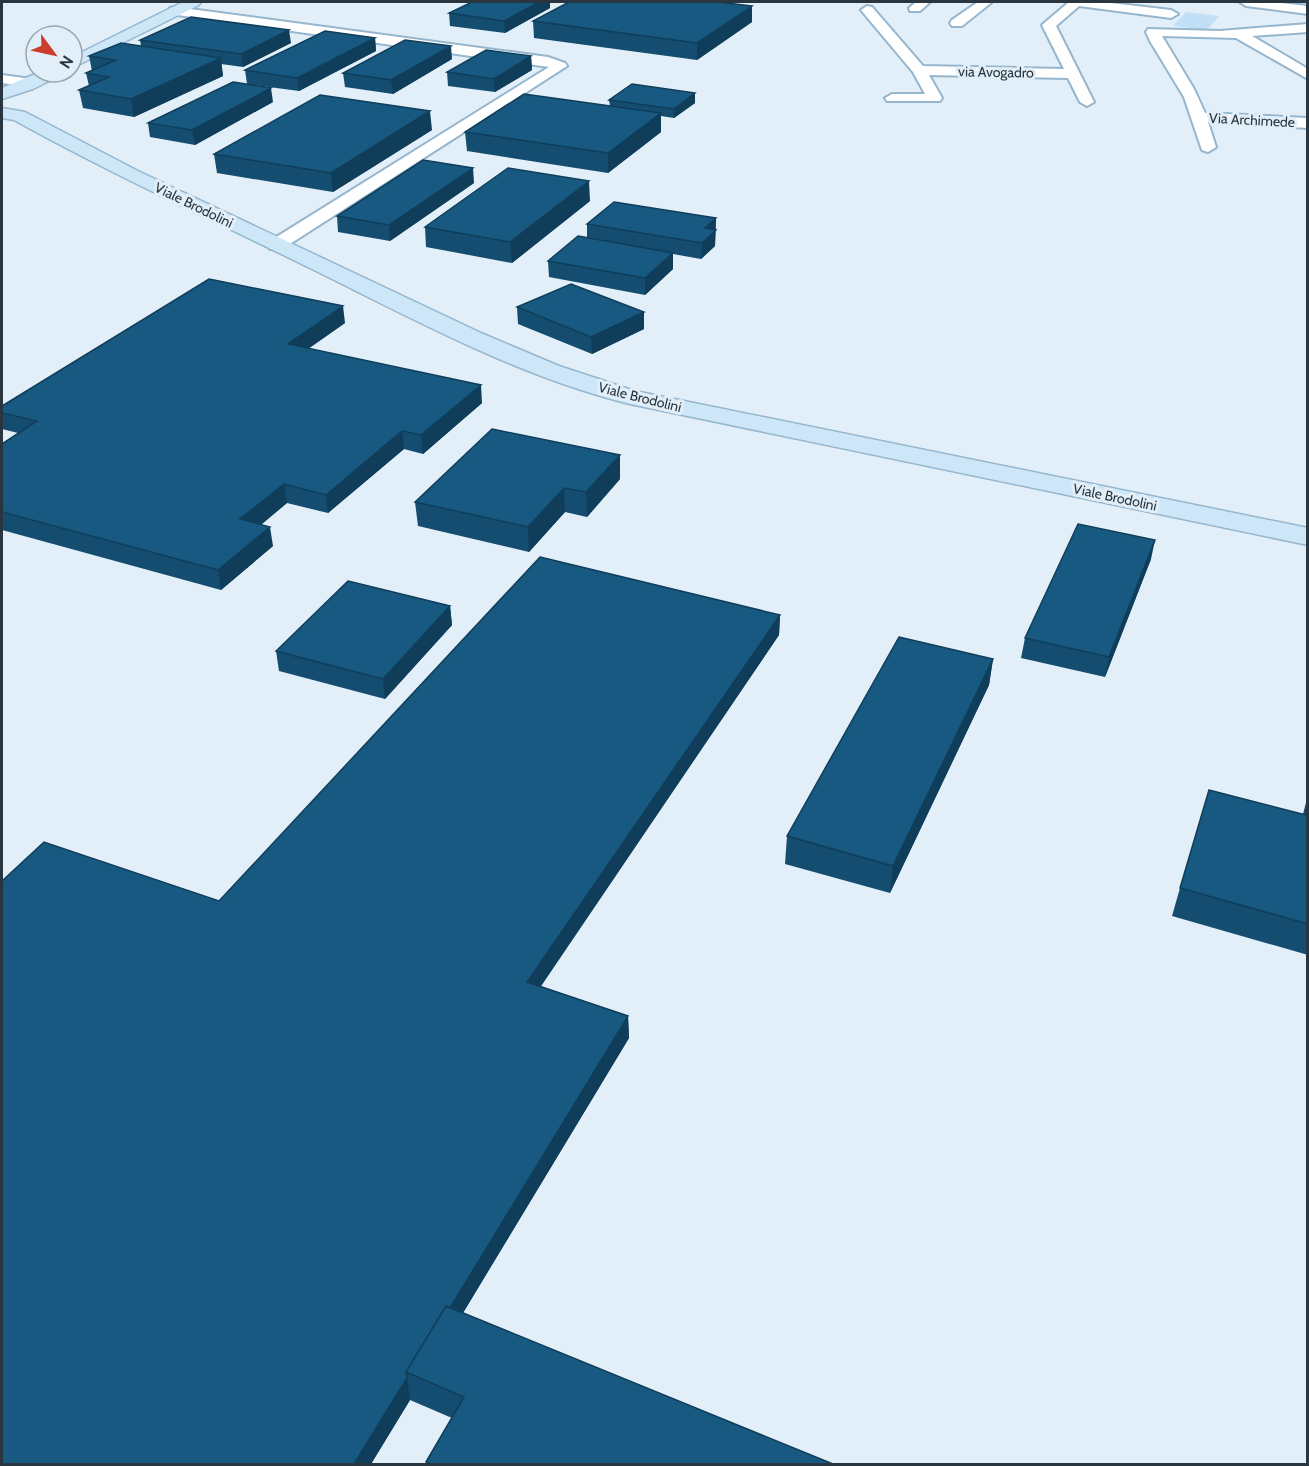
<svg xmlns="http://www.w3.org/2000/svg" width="1309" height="1466" font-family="Cabin,sans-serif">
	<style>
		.green { fill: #c1e0f7 }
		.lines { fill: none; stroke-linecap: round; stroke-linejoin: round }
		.street-casing { stroke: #96b6ce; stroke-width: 4 }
		.secondary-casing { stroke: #96b6ce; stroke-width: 3 }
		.street { fill: #fff; fill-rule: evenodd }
		.secondary { fill: #cde7f8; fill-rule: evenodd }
		.wall { fill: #144d6f }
		.shaded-wall { fill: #103e5a }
		.building { fill: #175981; stroke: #103e5a; stroke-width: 1.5 }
		.labels { text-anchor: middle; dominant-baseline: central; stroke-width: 6; stroke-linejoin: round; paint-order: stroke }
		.far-street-label { font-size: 14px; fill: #29363f; stroke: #e2eff9 }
	</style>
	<rect width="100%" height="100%" fill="#e2eff9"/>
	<path class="green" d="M1186,12L1219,16L1207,30L1173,26Z"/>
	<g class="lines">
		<defs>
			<path id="street" d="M916,2H930L920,11H910L909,8Z
				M978,2H992L962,26H952L950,23L952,20Z
				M1069,2H1102L1171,10L1178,14L1171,18L1079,6L1056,26L1094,102L1087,106L1080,102L1068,78L929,75L942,98L940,101H887L885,98L892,94H925L913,72L861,10L867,6L872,7L923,66L1064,69L1042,25Z
				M1240,2H1272L1308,6V14L1246,6Z
				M175,7L548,57L565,63L567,66L282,249H270L267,245L270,241L549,67L170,14L169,11L170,8Z
				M1308,24V32L1252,36L1308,69V79L1236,38L1162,36L1194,89L1205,113L1308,118V128L1208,122L1216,147L1208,152L1202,150L1184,97L1150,41L1146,32L1148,29L1220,31Z
				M2,75L31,79L38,83L31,87L2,83Z"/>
			<path id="secondary" d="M183,2H201L199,5L72,68V57Z
				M40,72H61L59,76L33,89L2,99V88Z
				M2,108L25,112L138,171L481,333L559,366L635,391L1308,528V545L630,404C520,377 417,321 316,271C215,221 113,175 14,120L2,118Z"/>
		</defs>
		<use href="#street" class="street-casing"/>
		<use href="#secondary" class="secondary-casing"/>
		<use href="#street" class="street"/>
		<use href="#secondary" class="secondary"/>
	</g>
	<path class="wall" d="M472,2H550V8L505,33L450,26L449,13Z
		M533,21L752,22L697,60L534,38Z
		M375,38L376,51L299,91L247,84L245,70Z
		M140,40L291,43L243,67L221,64L223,76L134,117L83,108L79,90L89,86L86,73L92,71L89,56L141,46Z
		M531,56L532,70L495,92L448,86L447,72Z
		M452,59L393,94L345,87L343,73Z
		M609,100L695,103L674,118L661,116V132L608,173L467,151L465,132L610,106Z
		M273,102L195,145L150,137L148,123Z
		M432,130L333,192L217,173L214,154Z
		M474,183L390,241L338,232L337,216Z
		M590,201L512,263L426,247L425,227Z
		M716,218L715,246L701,259L673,254V269L645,295L549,277L548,261L587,238V224Z
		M517,307L644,329L592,354L518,324Z
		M345,323L309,348L482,403L423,454L404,449L328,513L287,503L261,525L273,546L221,590L2,530V444L18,433L2,429V406Z
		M620,479L587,517L565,512L529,552L418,526L415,502Z
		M1151,559L1105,677L1021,658L1025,638Z
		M450,606L452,625L385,699L279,671L276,651Z
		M780,615L779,635L540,986L628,1016L629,1038L463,1313L833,1464H426V1462L452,1418L410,1400L371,1464H2L219,901Z
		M993,659L989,685L890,893L785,864L787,836Z
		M1308,795V955L1172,916L1180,888L1303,814Z"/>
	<path class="shaded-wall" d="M539,2H550V8L505,33L504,21Z
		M752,6V22L697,60V43Z
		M289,30L291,43L243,67L241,54Z
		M375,38L376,51L299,91L297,78Z
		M451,46L452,59L393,94L391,80Z
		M531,56L532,70L495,92L494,79Z
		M221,58L223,76L134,117L131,99Z
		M271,88L273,102L195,145L192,130Z
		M695,93V103L674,118V109Z
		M430,111L432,130L333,192L331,173Z
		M661,113V132L608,173V153Z
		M473,168L474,183L390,241L389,225Z
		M589,181L590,201L512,263L510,242Z
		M716,218L715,246L701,259L702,243L705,228Z
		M673,253V269L645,295V278Z
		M343,306L345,323L291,361L288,344Z
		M644,312V329L592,354L591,337Z
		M481,385L482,403L423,454L421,435Z
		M402,431L404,449L328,513L326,495Z
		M620,455V479L587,517L586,492Z
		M284,484L287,503L243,539L240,519Z
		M564,488L565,512L529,552L528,527Z
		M270,527L273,546L221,590L218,570Z
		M1155,540L1151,559L1105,677L1109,657Z
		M450,606L452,625L385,699L383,679Z
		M780,615L779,635L529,1004L527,982Z
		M993,659L989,685L890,893L893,866Z
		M628,1016L629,1038L423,1379L409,1374Z
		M407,1378L410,1400L371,1464H354Z"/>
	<path class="building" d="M472,2H539L504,21L449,13Z
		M569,2H718L752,6L697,43L533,21Z
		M191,17L289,30L241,54L140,40Z
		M325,31L375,38L297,78L245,70Z
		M405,40L451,46L391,80L343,73Z
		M121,43L221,58L131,99L79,90L109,77L86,73L116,60L89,56Z
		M486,50L531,56L494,79L447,72Z
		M233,82L271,88L192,130L148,123Z
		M632,84L695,93L674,109L609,100Z
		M524,94L661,113L608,153L465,132Z
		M320,95L430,111L331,173L214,154Z
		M423,160L473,168L389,225L337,216Z
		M508,168L589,181L510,242L425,227Z
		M614,202L716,218L705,228L716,230L702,243L587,224Z
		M578,236L673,253L645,278L548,261Z
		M209,279L343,306L288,344L481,385L421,435L402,431L326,495L284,484L240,519L270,527L218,570L2,512V444L37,421L2,413V406Z
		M571,284L644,312L591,337L517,307Z
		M492,429L620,455L586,492L564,488L528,527L415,502Z
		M1078,524L1155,540L1109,657L1025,638Z
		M540,557L780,615L527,982L628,1016L450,1308L446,1306L406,1372L407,1378L354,1464H2V881L44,842L219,901Z
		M348,581L450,606L383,679L276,651Z
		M899,637L993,659L893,866L787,836Z
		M1209,790L1306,815L1308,806V924L1180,888Z
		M446,1306L833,1464H431L426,1462L464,1397L406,1372Z"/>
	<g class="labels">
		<g class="far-street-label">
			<text transform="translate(996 72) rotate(1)">via Avogadro</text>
			<text transform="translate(1252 120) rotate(3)">Via Archimede</text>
			<text transform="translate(194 205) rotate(26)">Viale Brodolini</text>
			<text transform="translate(640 397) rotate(14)">Viale Brodolini</text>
			<text transform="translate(1115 497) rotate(12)">Viale Brodolini</text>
		</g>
	</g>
	<rect width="1309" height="1466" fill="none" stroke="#29363f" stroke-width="6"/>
	<g transform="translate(54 54) rotate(123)"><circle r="28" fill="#e2eff9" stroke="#98a5af" stroke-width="1.5"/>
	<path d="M0-4.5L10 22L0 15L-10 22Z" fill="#cb3e2d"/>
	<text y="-9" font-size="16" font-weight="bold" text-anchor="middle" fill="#29363f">N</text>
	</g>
</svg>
